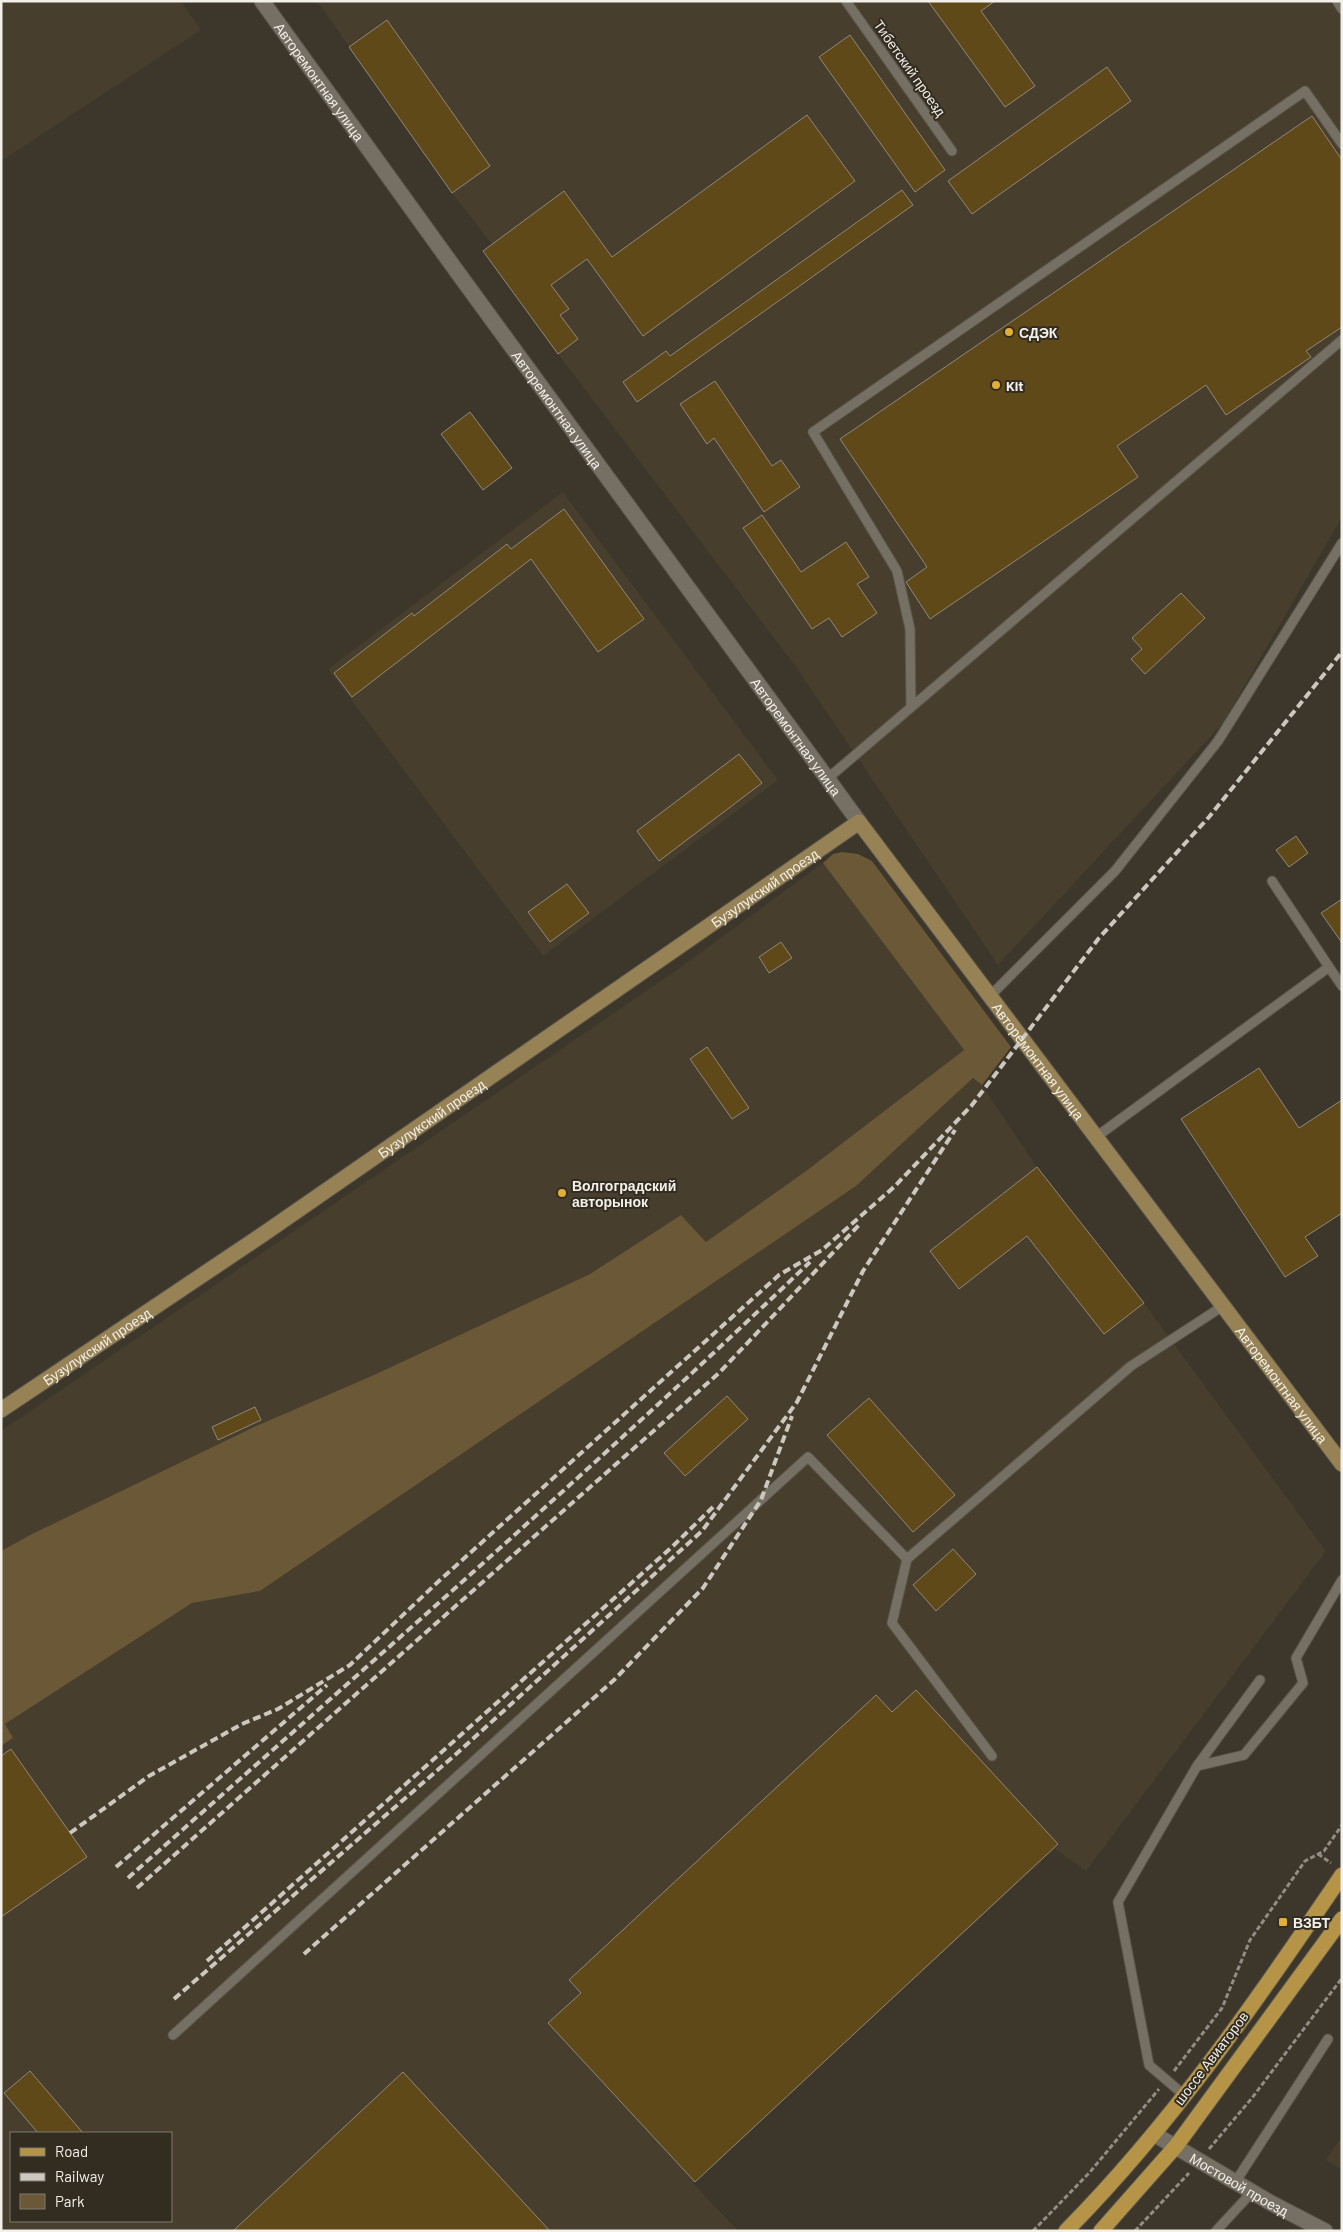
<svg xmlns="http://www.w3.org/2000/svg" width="1343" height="2232" font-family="Barlow,sans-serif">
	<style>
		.built { fill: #473e2d; fill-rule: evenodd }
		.green { fill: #6a5836 }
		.building { fill: #5f4919; stroke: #8f887c }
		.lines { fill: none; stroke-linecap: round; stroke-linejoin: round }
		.lane-casing { stroke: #59554b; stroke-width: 11 }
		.street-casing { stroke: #59554b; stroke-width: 17 }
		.secondary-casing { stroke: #59554b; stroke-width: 17 }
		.primary-casing { stroke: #59554b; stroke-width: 17 }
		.path { stroke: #918d84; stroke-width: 3; stroke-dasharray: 5 2.5; stroke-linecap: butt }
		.lane { stroke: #766f63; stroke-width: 9 }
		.street { stroke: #766f63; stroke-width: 15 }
		.secondary { stroke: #968255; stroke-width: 15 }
		.primary { stroke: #b69447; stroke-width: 15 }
		.rail { stroke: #ccc8c0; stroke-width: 4; stroke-dasharray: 8 4; stroke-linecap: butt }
		.poi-dot { fill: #e3ae35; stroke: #322c21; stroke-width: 2 }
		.labels { text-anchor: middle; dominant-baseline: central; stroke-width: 4; stroke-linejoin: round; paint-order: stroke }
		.street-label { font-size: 14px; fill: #f3f0e9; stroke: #322c21 }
		.poi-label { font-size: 14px; font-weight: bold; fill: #f3f0e9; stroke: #322c21; text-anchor: start }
	</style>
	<rect width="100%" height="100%" fill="#3c362b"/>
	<path class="built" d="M1,1H181L201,30L1,161Z
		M317,1H1342V517L1223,723L998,965L796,667L558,354L492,244L452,193Z
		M563,492L778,780L543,956L328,669Z
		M823,863L964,1050L806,1171L706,1242L681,1215L590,1274L376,1374L254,1427L32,1534L1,1551V1431L674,972Z
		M973,1078L982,1085L1037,1167L1144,1303L1326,1551L1086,1871L1055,1849L693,2183L738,2231H1V1746L12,1738L5,1724L192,1603L260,1591L856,1186ZM11,2133H171V2221H11Z
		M1342,2136V2170L1326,2160Z"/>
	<path class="green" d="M842,852L858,854L872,861L1011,1047L982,1085L973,1078L856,1186L260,1591L192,1603L5,1724L13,1738L1,1746V1551L32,1534L254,1427L376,1374L590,1274L681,1215L706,1242L806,1171L964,1050L823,863L833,854Z"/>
	<path class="building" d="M928,1H995L981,11L1035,86L1005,107Z
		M387,20L490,166L452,193L349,47Z
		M850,35L945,170L915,192L819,57Z
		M1107,67L1131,101L972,214L948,181Z
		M807,115L855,181L643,336L587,259L551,285L569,309L560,315L578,339L558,354L483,251L564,191L612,257Z
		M1312,116L1342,160V327L1306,351L1311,357L1226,415L1206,385L1117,446L1138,477L930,619L906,582L927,567L840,439Z
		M902,190L913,205L637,402L623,382L666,351L670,356Z
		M715,381L772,466L781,460L800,487L764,512L714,438L707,444L680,404Z
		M470,412L512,468L483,490L441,434Z
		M564,509L644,619L598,652L531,559L352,697L334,673L412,613L414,616L507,544L511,549Z
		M762,515L801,572L846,542L869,577L857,584L877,613L842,637L829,618L812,629L743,528Z
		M1181,593L1205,618L1145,674L1131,659L1142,649L1132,638Z
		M739,754L762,783L659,861L637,831Z
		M1296,836L1308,853L1289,867L1276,850Z
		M567,884L589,913L550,942L528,912Z
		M1342,899V943L1321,913Z
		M781,942L792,958L769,973L759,957Z
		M707,1047L749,1108L732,1119L690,1059Z
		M1259,1068L1299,1128L1342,1100V1213L1305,1237L1318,1256L1285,1277L1181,1119Z
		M1037,1167L1144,1303L1104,1334L1027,1236L959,1289L930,1251Z
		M727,1396L748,1419L685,1476L664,1453Z
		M869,1398L955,1495L913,1532L827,1435Z
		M255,1407L261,1420L218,1440L212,1427Z
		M953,1549L976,1574L936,1611L913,1585Z
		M916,1690L1058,1844L695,2182L548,2023L581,1993L569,1980L876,1695L892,1712Z
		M11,1749L87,1857L1,1917V1756Z
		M30,2071L83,2133H38L4,2093Z
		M403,2072L550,2231H233Z"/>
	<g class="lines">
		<defs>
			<path id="lane" d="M846,1L952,151
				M1337,1L1342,9
				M911,707L910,629L897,571L813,432L1305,91L1342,144
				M827,779L1342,340
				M1272,881L1329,967
				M990,996L1115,871L1218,741L1342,543
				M1096,1137L1329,967L1342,986
				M907,1559L892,1623L992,1756
				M1197,1766L1260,1680
				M173,2035L808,1457L907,1559L1131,1366L1223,1306
				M1184,2095L1149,2065L1118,1902L1197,1766L1244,1755L1303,1683L1296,1658L1342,1580
				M1236,2181L1328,2039
				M1216,2231L1253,2191"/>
			<g id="street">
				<path id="s1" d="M262,1L458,273L859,822"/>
				<path id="s2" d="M1154,2134L1271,2203L1325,2231"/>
			</g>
			<g id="secondary">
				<path id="s3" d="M1,1410L262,1235L859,822L1342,1464"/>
			</g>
			<path id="primary" d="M1066,2231C1172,2124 1258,1999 1342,1875
				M1101,2231L1176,2146L1342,1919"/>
		</defs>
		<use href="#lane" class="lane-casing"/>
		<use href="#street" class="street-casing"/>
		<use href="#secondary" class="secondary-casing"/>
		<use href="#primary" class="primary-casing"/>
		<path class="path" d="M1318,1854L1331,1863
			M1174,2071L1222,2008L1250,1940L1305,1861L1324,1851L1342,1825
			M1209,2149L1252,2098L1342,1978
			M1033,2231L1090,2172L1159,2089
			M1135,2231L1189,2173"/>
		<use href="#lane" class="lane"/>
		<use href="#street" class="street"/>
		<use href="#secondary" class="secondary"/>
		<use href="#primary" class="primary"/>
		<path class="rail" d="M70,1833L149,1776L242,1724L278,1709L350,1665L440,1580L779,1275L822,1250L894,1187L972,1105L1099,938L1209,817L1342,652
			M116,1867L327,1685
			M128,1878C357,1675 588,1474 810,1262
			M137,1888L719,1373L860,1224
			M304,1954L614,1680L703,1588L761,1500L792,1416
			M207,1961L673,1546L713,1507
			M174,1999L455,1755L702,1531L797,1402L863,1271L955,1130"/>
	</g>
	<g class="poi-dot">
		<circle cx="1009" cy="332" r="5"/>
		<circle cx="996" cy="385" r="5"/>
		<circle cx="562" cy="1193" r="5"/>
		<rect x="1278" y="1917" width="10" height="10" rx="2.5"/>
	</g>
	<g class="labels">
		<g class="street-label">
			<text transform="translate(910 68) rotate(55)">Тибетский проезд</text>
			<text stroke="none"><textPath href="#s1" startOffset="99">Авторемонтная улица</textPath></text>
			<text stroke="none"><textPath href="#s1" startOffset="504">Авторемонтная улица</textPath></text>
			<text stroke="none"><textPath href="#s1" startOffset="909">Авторемонтная улица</textPath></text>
			<text stroke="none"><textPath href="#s3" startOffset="925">Бузулукский проезд</textPath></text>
			<text stroke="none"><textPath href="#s3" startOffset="1339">Авторемонтная улица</textPath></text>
			<text stroke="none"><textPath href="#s3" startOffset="520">Бузулукский проезд</textPath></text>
			<text stroke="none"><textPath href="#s3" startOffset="115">Бузулукский проезд</textPath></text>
			<text stroke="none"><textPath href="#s3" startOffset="1744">Авторемонтная улица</textPath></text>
			<text transform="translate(1211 2058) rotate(-53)">шоссе Авиаторов</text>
			<text stroke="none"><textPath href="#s2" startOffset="99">Мостовой проезд</textPath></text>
		</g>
		<g class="poi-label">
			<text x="1019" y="332">СДЭК</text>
			<text x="1006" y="385">Kit</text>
			<text x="572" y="1185">Волгоградский<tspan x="572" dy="16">авторынок</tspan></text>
			<text x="1293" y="1922">ВЗБТ</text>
		</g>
	</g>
	<rect width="1343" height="2232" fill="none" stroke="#f3f0e9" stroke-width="5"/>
	<rect x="10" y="2132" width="162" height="90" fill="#322c21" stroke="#7f7a71"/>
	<rect x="20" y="2148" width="25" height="8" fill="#b69447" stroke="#7f7a71"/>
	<text x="55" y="2157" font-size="15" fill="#f3f0e9">Road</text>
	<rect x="20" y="2173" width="25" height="8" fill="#ccc8c0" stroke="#7f7a71"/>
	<text x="55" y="2182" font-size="15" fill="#f3f0e9">Railway</text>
	<rect x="20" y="2194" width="25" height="15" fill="#6a5836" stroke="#7f7a71"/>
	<text x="55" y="2207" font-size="15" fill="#f3f0e9">Park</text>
</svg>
